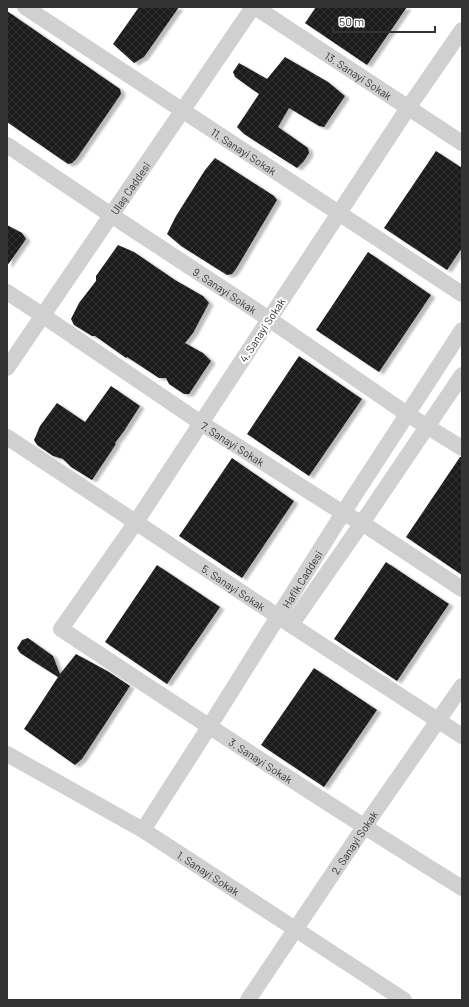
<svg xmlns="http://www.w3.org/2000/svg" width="469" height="1007" font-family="Barlow,sans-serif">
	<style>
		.building { fill: url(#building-cross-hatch); filter: url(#shadow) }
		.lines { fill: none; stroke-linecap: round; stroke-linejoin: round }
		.minor { stroke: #d0d0d0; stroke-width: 16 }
		.labels { text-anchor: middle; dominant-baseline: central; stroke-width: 4; stroke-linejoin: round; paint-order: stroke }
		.street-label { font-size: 11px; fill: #333; stroke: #fff }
	</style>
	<defs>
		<pattern id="building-cross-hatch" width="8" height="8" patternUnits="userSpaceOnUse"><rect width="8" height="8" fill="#1a1a1a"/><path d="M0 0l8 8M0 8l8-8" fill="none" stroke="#333"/></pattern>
		<filter id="shadow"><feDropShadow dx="4.5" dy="2.5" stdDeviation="1" flood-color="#0004"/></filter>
	</defs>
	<rect width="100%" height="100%" fill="#fff"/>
	<path class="building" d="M139,7H179L144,57L134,63L113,44Z
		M316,7H407L367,65L305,23Z
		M7,11L120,89L121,94L77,158L72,163L68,164L7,122Z
		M285,57L328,82L345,96L324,127L319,126L289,108L278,127L308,148L309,153L304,161L297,168L244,134L237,127L259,94L235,77L233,72L239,63L267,79Z
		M436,151L462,168V248L447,270L384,228Z
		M215,158L274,196L277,200L236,269L232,274L227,275L181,246L167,234L176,216L205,170Z
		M7,225L22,233L26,239L7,266Z
		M118,245L134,252L175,280L203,296L209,303L193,333L185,343L203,353L211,361L189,394H184L169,384L166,378H159L127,357L126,358L95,336H92L74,325L71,319L79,303L96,281V276Z
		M368,252L431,295L379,372L316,330Z
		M299,356L362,399L309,476L247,434Z
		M111,386L140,406L124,431L115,443L116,444L92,480L71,467L63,459L53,456L37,445L34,440L40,426L57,403L85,422Z
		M460,457H462V575L406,537Z
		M232,458L294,501L242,578L179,536Z
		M386,562L449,604L397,681L334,639Z
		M157,565L220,607L167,684L105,642Z
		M28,638L53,656L60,674L76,654L109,672L130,686L82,759L75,765L24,729L58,677L20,653L17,648L22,640Z
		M314,668L377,710L324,787L261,745Z"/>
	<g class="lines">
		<g class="minor">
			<path id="s1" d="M25,7L462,294"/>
			<path id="s2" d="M255,7L462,143"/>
			<path id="s3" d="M462,30L408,108L136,522L61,629C194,717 327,804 462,888"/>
			<path id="s4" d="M7,145L111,215L269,319L407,414L462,448"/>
			<path id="s5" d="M7,292L42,315L201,423L343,513L362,523L462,589"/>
			<path id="s6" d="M7,368L253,7"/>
			<path id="s7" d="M7,437L291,625L462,736"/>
			<path d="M291,625L362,523L462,375"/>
			<path id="s8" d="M7,754L143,830L404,1000"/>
			<path id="s9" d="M143,830L209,727L343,513L462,330"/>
			<path id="s10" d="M248,1000L364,827L462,686"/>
		</g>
	</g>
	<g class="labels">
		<g class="street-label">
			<text stroke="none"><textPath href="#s2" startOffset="124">13. Sanayi Sokak</textPath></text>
			<text stroke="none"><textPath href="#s1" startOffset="262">11. Sanayi Sokak</textPath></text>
			<text stroke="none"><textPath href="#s6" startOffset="218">Ulaş Caddesi</textPath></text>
			<text stroke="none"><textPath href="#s4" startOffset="262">9. Sanayi Sokak</textPath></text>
			<text transform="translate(262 330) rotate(-57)">4. Sanayi Sokak</text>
			<text stroke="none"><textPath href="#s5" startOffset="272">7. Sanayi Sokak</textPath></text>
			<text stroke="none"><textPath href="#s9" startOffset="297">Hafik Caddesi</textPath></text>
			<text stroke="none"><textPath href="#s7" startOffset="272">5. Sanayi Sokak</textPath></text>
			<text stroke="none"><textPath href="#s3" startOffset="960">3. Sanayi Sokak</textPath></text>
			<text stroke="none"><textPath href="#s10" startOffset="190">2. Sanayi Sokak</textPath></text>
			<text stroke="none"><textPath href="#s8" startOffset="234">1. Sanayi Sokak</textPath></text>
		</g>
	</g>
	<rect width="469" height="1007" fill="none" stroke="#333333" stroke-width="16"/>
	<path d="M333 26v6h102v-6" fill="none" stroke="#333333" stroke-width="2"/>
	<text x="339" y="26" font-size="12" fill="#333333" stroke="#ffffff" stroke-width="3" paint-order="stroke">50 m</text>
</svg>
